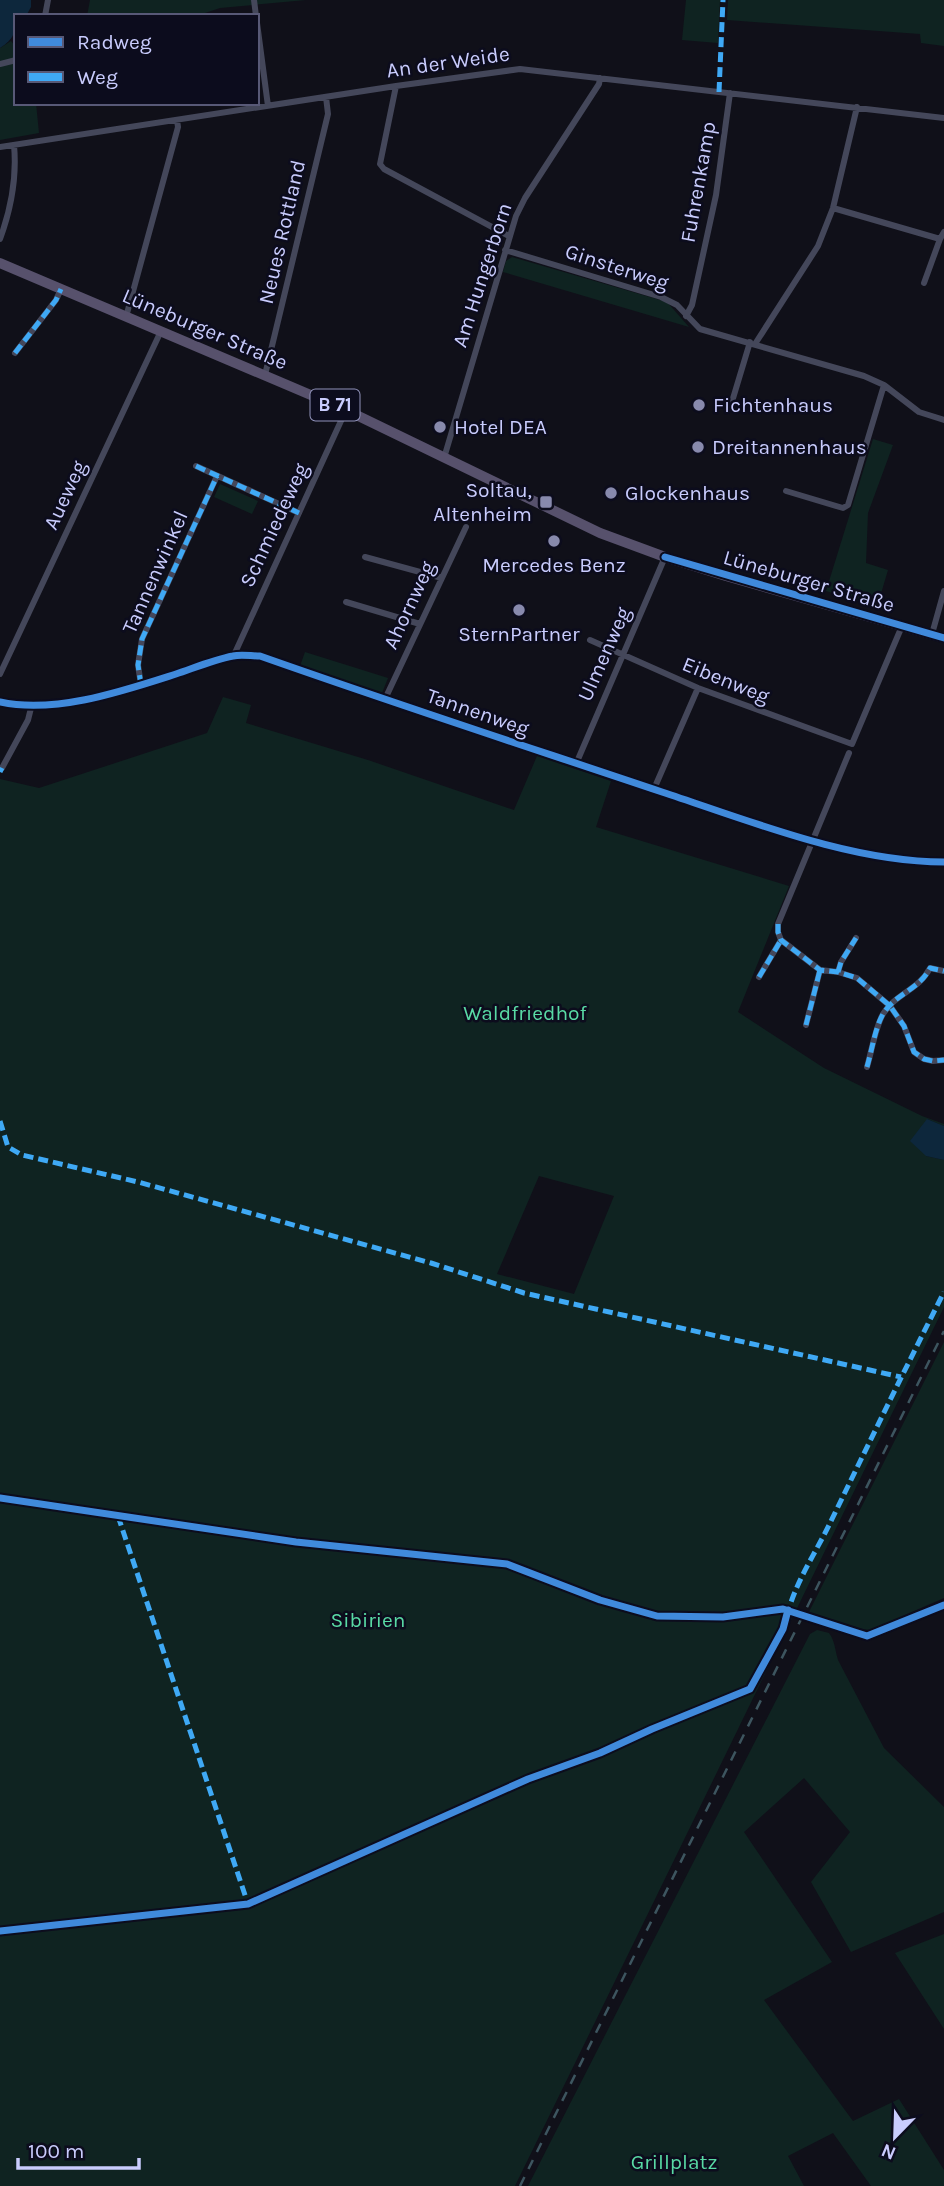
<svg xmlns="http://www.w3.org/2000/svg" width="944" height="2186" font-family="Karla,sans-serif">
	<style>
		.green { fill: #0f2321; fill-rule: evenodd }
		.water { fill: #0d273c }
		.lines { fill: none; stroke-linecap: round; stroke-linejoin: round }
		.street { stroke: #44475a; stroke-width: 6 }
		.primary { stroke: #57516c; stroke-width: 10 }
		.rail { stroke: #3d555f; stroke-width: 2.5; stroke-dasharray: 10 9; stroke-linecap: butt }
		.quiet { stroke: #3fa9f5; stroke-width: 5; stroke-dasharray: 10 5; stroke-linecap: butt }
		.cycleway-casing { stroke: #0c0c1d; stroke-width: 11 }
		.cycleway { stroke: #408adc; stroke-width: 7 }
		.poi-dot { fill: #888aad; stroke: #0c0c1d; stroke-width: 2.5 }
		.labels { text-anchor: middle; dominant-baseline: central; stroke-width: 5; stroke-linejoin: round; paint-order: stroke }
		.shield { fill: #0c0c1d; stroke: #9092ba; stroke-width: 2 }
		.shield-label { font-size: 19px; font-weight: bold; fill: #c9ccfd }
		.street-label { font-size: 21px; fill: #c9ccfd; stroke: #0c0c1d }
		.poi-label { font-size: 21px; fill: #c9ccfd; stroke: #0c0c1d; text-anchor: start }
		.park-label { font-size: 21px; fill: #59daa5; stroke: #0c0c1d }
	</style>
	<rect width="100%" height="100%" fill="#101019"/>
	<path class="green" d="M90,0H306L220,8L196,16H87Z
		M686,0H720L718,43L682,40Z
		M728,0H944V46L921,43L920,34L727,20Z
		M11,41L16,47V103H36L39,133L0,140V48Z
		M512,257L667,302L689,327L503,272L506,261Z
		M873,439L893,445L868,513L866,563L888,570L877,607L826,591Z
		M220,484L258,501L252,514L214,497Z
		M305,652L388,678L382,693L300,666Z
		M223,697L251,705L246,723L368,760L514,810L537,756L611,781L596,827L789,886L738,1012L824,1068L922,1116L944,1124V1126L927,1119L926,1156L944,1160V1307L515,2186H0V779L39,788L207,733ZM539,1176L614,1196L574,1294L497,1274Z
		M944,1342V1598L870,1630L862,1629L809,1612Z
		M817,1630L829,1633C835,1641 835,1650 838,1660L884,1748L944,1807V1912L851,1952L811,1882L850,1832L804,1778L744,1832L832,1962L764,2000L853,2121L899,2099L944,2170V2186H871L833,2133L788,2156L804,2186H528L810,1634Z
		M944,1934V2029L895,1953Z"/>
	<path class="water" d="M0,0H31V7L26,16H16C16,32 14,39 0,48Z
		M927,1119L944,1126V1160L926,1156L910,1141Z"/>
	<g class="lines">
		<path class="street" d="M254,0L256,16
			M45,16L48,0
			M257,23L268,106
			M0,64L16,60
			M396,86L380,164L384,169L509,236
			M0,147L396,86L520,69L944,118
			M833,208L940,239L944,232
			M0,239C11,209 17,177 14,145
			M505,250L661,297L677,305L700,329L864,376L884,385L919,412L944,420
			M924,283L940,239
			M686,316L692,305L716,195L730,93
			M126,317L178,127L177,120
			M755,344L818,246L833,208L857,107
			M15,353L56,300L61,289
			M265,375L328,114L326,97
			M731,405L750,342
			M444,458L516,216L525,198L599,84L600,78
			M196,466L299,513
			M786,491L843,508L848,505L884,385
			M365,557L442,578
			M346,602L420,624
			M932,634L944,591
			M590,640L698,688L852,744L902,626
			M234,655L346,410
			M0,674L161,331
			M141,685L138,665L142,639L217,476
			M385,699L466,527
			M0,702C56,714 123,691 176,674C194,668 213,660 233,656C241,654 251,656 260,656C393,703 528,747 662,792C750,821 851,862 944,862
			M849,753L778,924V932L781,940L820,970L838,972L857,978L890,1006L904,1026L914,1052L924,1059L933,1061L944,1060
			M576,764L665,557
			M2,768L28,720L32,704
			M654,789L698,688
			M838,972L841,962L856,938
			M759,977L781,940
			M806,1025L820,970
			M867,1067C872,1050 875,1028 883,1014C896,993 919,990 930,968L944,971
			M867,1636L944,1605"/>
		<path class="primary" d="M0,263L346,410L600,533L665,557L726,576L944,638"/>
		<path class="rail" d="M520,2186L944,1331"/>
		<path class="quiet" d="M719,92L723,0
			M15,353L56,300L61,289
			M196,466L299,513
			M141,685L138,665L142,639L217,476
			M0,772L2,768
			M778,924V932L781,940L820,970L838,972L857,978L890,1006L904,1026L914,1052L924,1059L933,1061L944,1060
			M838,972L841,962L856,938
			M759,977L781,940
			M806,1025L820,970
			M867,1067C872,1050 875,1028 883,1014C896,993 919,990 930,968L944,971
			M0,1121L8,1147L22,1155L138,1182L431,1263L524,1293L901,1377
			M118,1516L248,1904
			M787,1616C795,1582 817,1551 832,1519C869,1443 906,1367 944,1292"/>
		<defs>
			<path id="cycleway" d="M665,557L944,638
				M0,702C56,714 123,691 176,674C194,668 213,660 233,656C241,654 251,656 260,656C393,703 528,747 662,792C750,821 851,862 944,862
				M0,1498L296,1542L507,1564L600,1600L657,1616L723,1617L783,1609L867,1636L944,1605
				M0,1931L248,1904L528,1779L600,1753L652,1729L750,1689L783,1629L788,1610"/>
		</defs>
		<use href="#cycleway" class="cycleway-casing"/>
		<use href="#cycleway" class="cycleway"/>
	</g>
	<g class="poi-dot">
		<circle cx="699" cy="405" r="7"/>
		<circle cx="440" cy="427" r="7"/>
		<circle cx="698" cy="447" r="7"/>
		<circle cx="611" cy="493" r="7"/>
		<rect x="539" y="495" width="14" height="14" rx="3.5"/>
		<circle cx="554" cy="541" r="7"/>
		<circle cx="519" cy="610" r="7"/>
	</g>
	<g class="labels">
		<rect class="shield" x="310.5" y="389.5" width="49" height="31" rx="5"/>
		<g class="shield-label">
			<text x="335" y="405">B 71</text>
		</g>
		<g class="street-label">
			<text transform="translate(448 62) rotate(-8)">An der Weide</text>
			<text transform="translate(698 182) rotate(-80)">Fuhrenkamp</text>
			<text transform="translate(282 232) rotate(-77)">Neues Rottland</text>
			<text transform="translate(617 267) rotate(18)">Ginsterweg</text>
			<text transform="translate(482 275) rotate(-72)">Am Hungerborn</text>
			<text transform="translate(205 329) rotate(23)">Lüneburger Straße</text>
			<text transform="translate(65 495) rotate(-65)">Aueweg</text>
			<text transform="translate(274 525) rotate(-65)">Schmiedeweg</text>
			<text transform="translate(155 572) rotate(-66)">Tannenwinkel</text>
			<text transform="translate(809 581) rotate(16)">Lüneburger Straße</text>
			<text transform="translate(409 605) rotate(-65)">Ahornweg</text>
			<text transform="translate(604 654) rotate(-66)">Ulmenweg</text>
			<text transform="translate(726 680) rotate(22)">Eibenweg</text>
			<text transform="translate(478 712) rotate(19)">Tannenweg</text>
		</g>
		<g class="poi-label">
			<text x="713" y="405">Fichtenhaus</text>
			<text x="454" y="427">Hotel DEA</text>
			<text x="712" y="447">Dreitannenhaus</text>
			<text x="532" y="490" text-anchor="end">Soltau,<tspan x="532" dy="24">Altenheim</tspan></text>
			<text x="625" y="493">Glockenhaus</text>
			<text x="554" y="565" text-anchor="middle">Mercedes Benz</text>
			<text x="519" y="634" text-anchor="middle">SternPartner</text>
		</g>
		<g class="park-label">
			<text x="525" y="1013">Waldfriedhof</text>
			<text x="368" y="1620">Sibirien</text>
			<text x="674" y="2162">Grillplatz</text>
		</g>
	</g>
	<rect x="14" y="14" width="245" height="91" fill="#0c0c1d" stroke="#585977" stroke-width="2"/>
	<rect x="28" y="37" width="35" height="10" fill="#408adc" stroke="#585977" stroke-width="2"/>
	<text x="77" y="49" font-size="21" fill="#c9ccfd">Radweg</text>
	<rect x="28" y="72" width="35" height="10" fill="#3fa9f5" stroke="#585977" stroke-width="2"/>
	<text x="77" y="84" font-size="21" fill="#c9ccfd">Weg</text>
	<g transform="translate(895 2137) rotate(203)" stroke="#0c0c1d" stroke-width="5" paint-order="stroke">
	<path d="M0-5L12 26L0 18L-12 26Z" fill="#c9ccfd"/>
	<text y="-10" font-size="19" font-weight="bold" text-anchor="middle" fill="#c9ccfd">N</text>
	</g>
	<path d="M18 2158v10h121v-10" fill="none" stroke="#c9ccfd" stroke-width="3.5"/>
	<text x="28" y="2158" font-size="21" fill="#c9ccfd" stroke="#0c0c1d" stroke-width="5" paint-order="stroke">100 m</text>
</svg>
